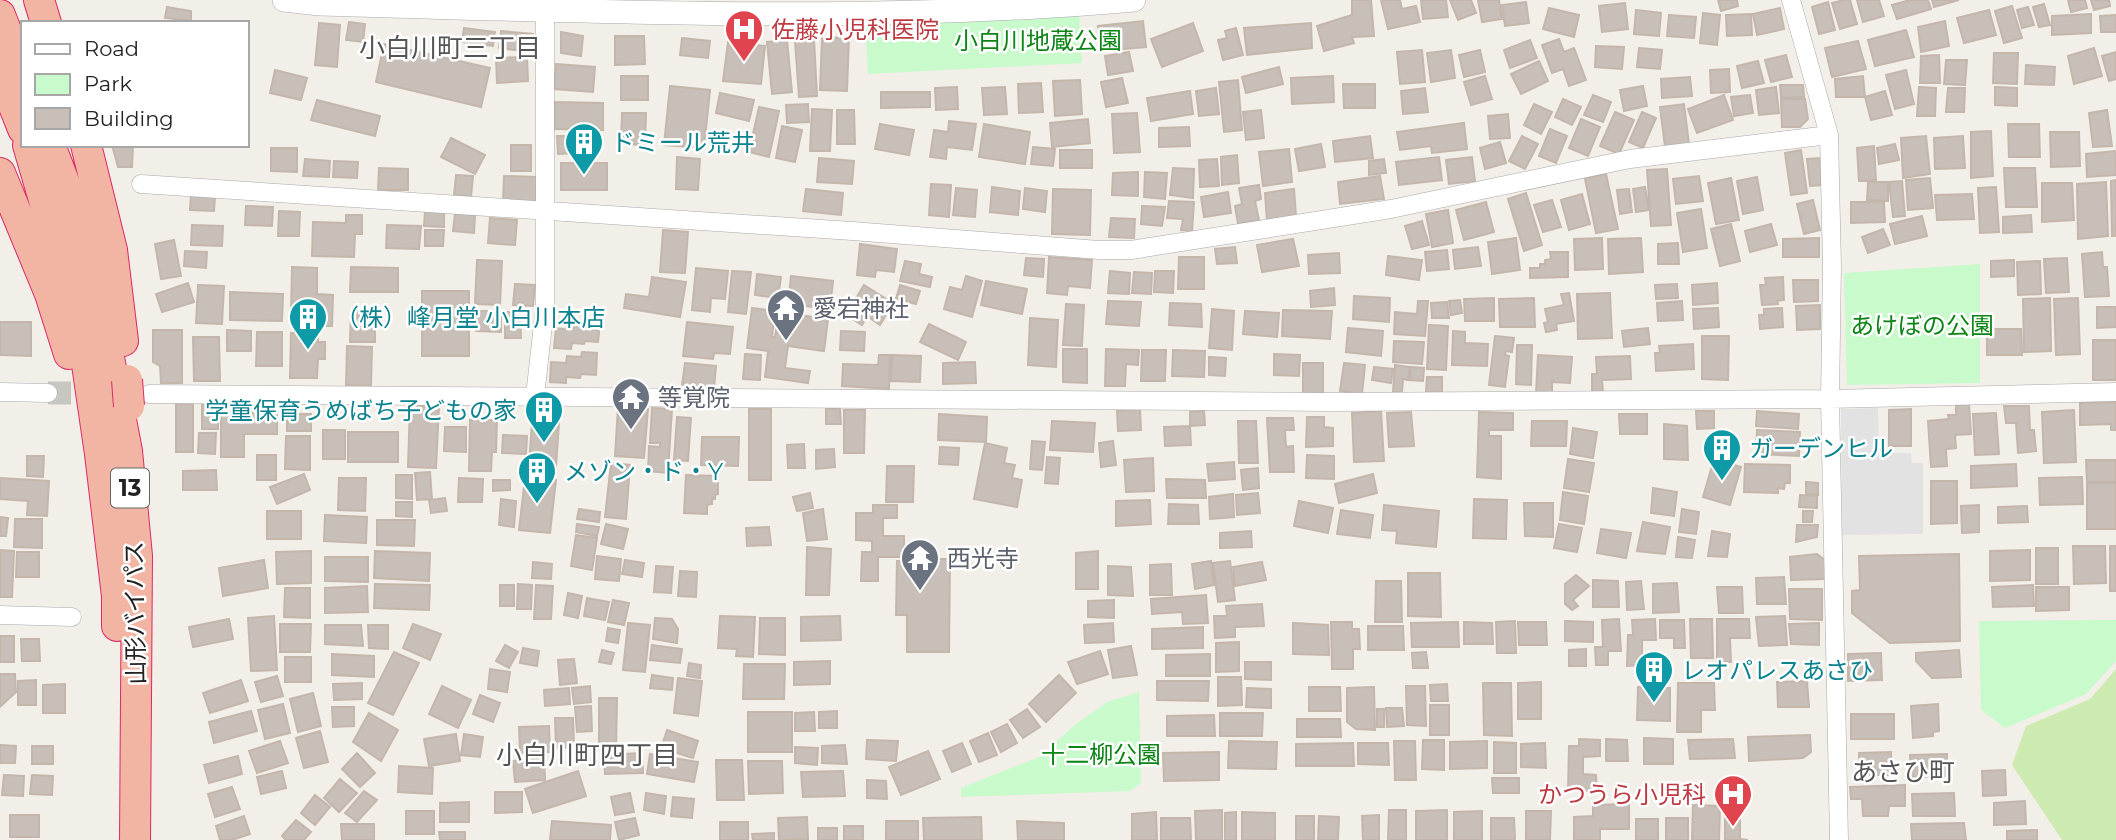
<svg xmlns="http://www.w3.org/2000/svg" width="2116" height="840" font-family="Montserrat,'Noto Sans JP',sans-serif">
	<style>
		.grass { fill: #cdebb0 }
		.park { fill: #c8facc }
		.parking { fill: #e2e2e2 }
		.building { fill: #c7bfb8; stroke: #c4b6ab; stroke-width: 2 }
		.lines { fill: none; stroke-linecap: round; stroke-linejoin: round }
		.tertiary-tunnel { stroke: #c8c6c1; stroke-width: 23; stroke-dasharray: 23 11; stroke-linecap: butt }
		.minor-casing { stroke: #a9a9a9; stroke-width: 19 }
		.tertiary-casing { stroke: #a9a9a9; stroke-width: 24 }
		.trunk-casing { stroke: #dc2a67; stroke-width: 32 }
		.minor { stroke: #fff; stroke-width: 18 }
		.tertiary { stroke: #fff; stroke-width: 23 }
		.trunk { stroke: #f2b4a3; stroke-width: 30 }
		.trunk-bridge-casing { stroke: #dc2a67; stroke-width: 32; stroke-linecap: butt }
		.trunk-bridge { stroke: #f2b4a3; stroke-width: 30 }
		.labels { text-anchor: middle; dominant-baseline: central; stroke-width: 5; stroke-linejoin: round; paint-order: stroke }
		.shield { fill: #fff; stroke: #646464; stroke-width: 2 }
		.shield-label { font-size: 23px; font-weight: bold; fill: #222 }
		.health-label { font-size: 24px; fill: #be3a42; stroke: #fff; text-anchor: start }
		.park-label { font-size: 24px; fill: #0c8416; stroke: #fff }
		.culture-label { font-size: 24px; fill: #0d838f; stroke: #fff; text-anchor: start }
		.worship-label { font-size: 24px; fill: #5b616d; stroke: #fff; text-anchor: start }
		.street-label { font-size: 24px; fill: #222; stroke: #fff }
		.neighbourhood-label { font-size: 26px; fill: #555; stroke: #fff }
	</style>
	<rect width="100%" height="100%" fill="#f2efe9"/>
	<path class="grass" d="M2116,669V840H2062L2012,765L2026,726L2090,699Z"/>
	<path class="park" d="M1079,12L1082,63L868,74L865,23Z
		M1980,264V383L1847,385L1844,273Z
		M2116,620V661L2086,694L2005,728L1981,710L1979,621Z
		M1139,692L1141,783L1130,791L961,797V788L1039,757L1076,724L1107,702Z"/>
	<path class="parking" d="M1878,408L1879,453H1911L1912,463H1923V534L1842,535L1841,409Z"/>
	<path class="building" d="M1352,0H1371L1374,36L1352,37L1354,43L1324,51L1317,26L1352,15Z
		M1381,0H1400L1402,9L1416,6L1420,22L1388,29Z
		M1421,0H1446L1448,17L1423,19Z
		M1450,0H1471L1476,13L1458,20Z
		M1478,0H1499L1502,19L1482,22Z
		M1718,0H1737L1738,6L1721,11Z
		M1844,0H1850L1857,24L1840,29L1832,3Z
		M1857,0H1879L1884,16L1863,22Z
		M1910,0H1928L1931,9L1897,19L1892,5Z
		M1932,0H1959L1934,7Z
		M2068,0H2085L2087,8L2071,12Z
		M2091,0H2109L2110,6L2094,10Z
		M1526,2L1529,23L1505,26L1502,5Z
		M1828,2L1835,30L1819,34L1812,7Z
		M1625,3L1628,29L1602,32L1599,6Z
		M2044,4L2050,25L2039,27L2033,7Z
		M2012,6L2022,38L2004,43L1995,11Z
		M167,7L191,11V21L165,18Z
		M2028,7L2034,25L2022,28L2017,10Z
		M1549,8L1579,15L1574,37L1543,29Z
		M1780,8L1784,29L1757,35L1753,14Z
		M1636,10L1661,13L1659,36L1634,34Z
		M1989,10L1996,35L1964,43L1957,18Z
		M1703,13L1720,15L1717,45L1700,43Z
		M1751,14L1752,35L1727,36L1726,15Z
		M2091,14V33L2052,35V16Z
		M1669,15L1696,17L1694,38L1667,36Z
		M2116,15V32H2101L2100,16Z
		M1143,21L1146,47L1100,51L1098,26Z
		M1945,21L1949,46L1921,52L1918,27Z
		M349,22L365,24L363,42L346,40Z
		M319,23L340,25L337,67L315,65Z
		M1193,23L1203,51L1162,67L1151,39Z
		M1311,23L1312,48L1247,55L1244,28Z
		M464,28L495,32L493,46L462,42Z
		M1236,28L1243,55L1223,60L1218,40L1227,38L1225,31Z
		M1906,30L1914,57L1875,66L1868,40Z
		M501,31L533,34L531,52L499,48Z
		M561,32L583,36L581,56L561,53Z
		M615,36H644L645,64L615,65Z
		M822,37L849,38L847,91L820,90Z
		M682,38L710,41L708,58L680,55Z
		M814,39L817,96L799,97L795,41Z
		M1559,39L1564,52L1574,48L1586,80L1569,86L1563,69L1552,73L1542,45Z
		M787,40L792,92L772,94L767,42Z
		M1530,40L1537,58L1510,68L1504,50Z
		M1858,41L1866,69L1832,77L1825,48Z
		M728,42L765,46L761,84L723,81Z
		M384,44L490,68L481,107L376,82Z
		M1596,46L1624,47L1622,69L1595,67Z
		M1639,48L1662,50L1660,69L1637,67Z
		M2094,48L2102,76L2074,84L2068,56Z
		M1422,50L1425,82L1400,84L1397,52Z
		M1451,50L1455,78L1431,82L1427,53Z
		M1480,50L1485,72L1464,77L1459,55Z
		M1129,52L1133,71L1108,75L1105,56Z
		M2116,52V79L2109,81L2102,56Z
		M1994,53H2018L2017,84L1993,83Z
		M1786,55L1792,77L1771,82L1765,60Z
		M1939,55L1940,83H1920L1921,56Z
		M527,57L528,81L497,83L496,58Z
		M1946,60H1967L1965,85L1944,84Z
		M1539,61L1548,81L1521,94L1511,74Z
		M1758,61L1764,83L1742,88L1737,66Z
		M556,64L595,67L593,92L554,89Z
		M2026,65L2055,67L2054,85L2025,84Z
		M1279,67L1283,84L1246,93L1242,77Z
		M1729,69L1730,92L1711,93L1710,70Z
		M275,70L307,78L301,100L270,93Z
		M1906,70L1914,104L1895,109L1886,75Z
		M621,76H648V100H621Z
		M1333,76L1334,102L1292,104L1291,78Z
		M1485,76L1492,99L1471,105L1464,82Z
		M1863,76L1865,97H1836L1835,79Z
		M1690,77L1692,96L1662,98L1661,79Z
		M1122,78L1128,103L1106,107L1101,82Z
		M1080,80L1082,114L1055,116L1053,81Z
		M1238,80L1242,130L1224,132L1219,82Z
		M1041,83L1043,112L1019,113L1018,84Z
		M1343,84H1375V108H1344Z
		M1780,85H1803L1804,97L1781,98Z
		M670,86L710,90L704,148L664,145Z
		M1643,86L1647,106L1624,111L1620,90Z
		M957,87L958,109L936,110L935,88Z
		M1005,87L1007,114L984,115L982,88Z
		M1776,87L1779,113L1759,115L1756,90Z
		M1919,87L1936,88L1935,116H1917Z
		M1995,87L2017,88V106L1995,105Z
		M1216,88L1219,114L1199,116L1196,91Z
		M1425,88L1428,112L1403,114L1401,91Z
		M1948,88H1965L1964,112H1946Z
		M1190,91L1193,114L1151,121L1147,98Z
		M1885,91L1892,115L1871,120L1865,97Z
		M881,92H930V107L881,108Z
		M720,93L754,100L749,121L716,113Z
		M1593,95L1611,102L1603,122L1584,115Z
		M1724,95L1733,120L1697,133L1688,109Z
		M1750,95L1753,113L1734,116L1731,97Z
		M1563,99L1581,107L1572,125L1555,117Z
		M1781,99H1805L1808,119L1800,127H1782Z
		M317,100L380,116L375,136L311,120Z
		M555,102L603,103V130L555,129Z
		M808,104L809,122L787,123L786,105Z
		M1534,104L1552,112L1541,134L1524,125Z
		M1684,104L1689,144L1665,147L1660,107Z
		M759,107L779,111L769,157L749,152Z
		M812,109L832,110L830,151H810Z
		M837,110H854L855,144H837Z
		M1261,110L1264,138L1246,140L1243,112Z
		M2107,110L2112,146L2093,147L2089,113Z
		M1615,112L1634,120L1619,154L1600,146Z
		M1642,112L1656,118L1643,148L1629,142Z
		M622,113H646L645,145L621,144Z
		M1137,113L1140,152L1114,153L1112,114Z
		M1508,114L1510,138L1490,139L1488,116Z
		M1088,119L1090,143L1052,147L1050,123Z
		M1581,119L1600,127L1588,156L1569,148Z
		M949,121L976,124L972,150L947,147L946,159L930,157L934,130L948,132Z
		M1464,123L1467,149L1432,153L1431,146L1400,150L1397,132Z
		M880,124L914,130L909,155L875,149Z
		M984,124L1030,132L1025,164L979,157Z
		M2008,124H2039L2040,157H2009Z
		M782,126L802,130L795,162L776,158Z
		M1189,127L1190,146L1159,147V128Z
		M1550,129L1567,136L1556,163L1539,156Z
		M1991,131L1993,176L1971,178V132Z
		M2050,132H2079L2080,166L2051,167Z
		M557,136H578L579,153L558,154Z
		M1370,136L1373,158L1335,162L1333,141Z
		M1522,136L1538,144L1525,169L1509,161Z
		M1926,136L1930,174L1903,178L1901,138Z
		M1963,136L1965,168L1935,169L1934,138Z
		M451,138L485,155L475,174L441,157Z
		M1500,142L1506,163L1485,169L1480,148Z
		M1321,144L1325,167L1299,171L1295,149Z
		M1895,144L1899,160L1879,164L1877,148Z
		M112,145H133L132,167H118Z
		M511,145H531V171H511Z
		M1874,146L1876,180L1859,181L1857,148Z
		M1033,147L1055,149L1053,166L1031,164Z
		M271,148H297V172L271,171Z
		M1289,149L1292,182L1263,186L1259,152Z
		M1060,150H1092V168H1060Z
		M1801,150L1807,193L1791,195L1785,153Z
		M2116,151V175L2087,177L2086,154Z
		M1237,155L1239,183L1222,185L1221,157Z
		M677,157L700,159L698,190L676,189Z
		M1439,157L1442,180L1399,185L1396,162Z
		M1472,157L1475,181L1449,184L1446,160Z
		M819,158L854,161L852,184L817,182Z
		M1820,158L1822,185L1810,186L1807,159Z
		M305,159L330,161L329,177L303,176Z
		M1217,159L1219,186L1200,187L1199,160Z
		M1384,159L1386,173L1369,175V161Z
		M334,161L358,162L357,178L333,177Z
		M561,163H607V190H561Z
		M379,168L408,169V190H378Z
		M1173,168L1194,169L1193,198L1170,195Z
		M2004,168H2035L2037,207H2006Z
		M1667,169L1671,225L1651,226L1647,170Z
		M1138,172V196L1112,195L1113,173Z
		M1145,172L1167,173L1165,199L1144,197Z
		M1606,174L1618,229L1596,233L1585,179Z
		M456,175L473,176L471,197L454,195Z
		M504,176L537,177L536,202L503,201Z
		M1380,176L1384,199L1340,204L1338,182Z
		M1699,176L1703,201L1676,204L1673,179Z
		M1757,177L1763,210L1743,214L1737,181Z
		M1731,178L1739,220L1716,224L1708,183Z
		M1930,178L1933,208L1908,210L1906,180Z
		M2116,180V236H2112L2111,181Z
		M1902,181L1905,216L1893,217L1889,182Z
		M1868,182H1888V201L1867,200Z
		M2106,182L2108,236L2078,239L2077,184Z
		M2042,183H2072L2074,220L2042,222Z
		M931,184L951,185L949,217L929,215Z
		M1259,185L1261,199L1255,201L1259,220L1238,224L1235,206L1242,204L1239,188Z
		M992,187L1020,191L1018,215L990,212Z
		M1645,187L1649,210L1636,212L1633,189Z
		M1996,187L1999,232L1980,233L1978,188Z
		M956,188L977,190L975,217L953,215Z
		M1025,188L1047,191L1045,212L1023,209Z
		M806,189L843,193L841,215L803,211Z
		M1053,189L1091,190L1090,235L1052,234Z
		M1294,189L1296,216L1267,220L1265,193Z
		M1629,189L1632,212L1620,214L1617,190Z
		M1228,192L1231,213L1204,217L1201,197Z
		M1526,193L1542,245L1524,251L1508,199Z
		M1582,194L1590,224L1569,230L1561,200Z
		M1972,194L1974,219L1937,220L1935,195Z
		M191,195L215,196L214,211L190,210Z
		M1552,200L1561,227L1543,232L1534,205Z
		M1813,200L1820,230L1804,234L1797,204Z
		M1169,201L1194,202L1192,231L1181,230L1183,219L1167,218Z
		M1486,202L1494,232L1464,240L1456,210Z
		M1851,202H1884L1885,222L1851,223Z
		M246,206L273,207L272,226L245,225Z
		M1142,206L1165,207L1162,226L1141,224Z
		M1701,209L1707,248L1683,252L1677,213Z
		M1448,210L1453,243L1432,247L1426,214Z
		M279,211L300,212L299,236H278Z
		M425,211L444,212V227L424,226Z
		M455,213L475,215L474,233L453,231Z
		M346,215H362V234H355L354,257L312,256L313,222L346,223Z
		M2031,215L2032,232L2003,233V217Z
		M1922,216L1927,236L1895,244L1890,224Z
		M490,218L517,220L515,245L488,243Z
		M1111,218L1135,219L1134,238L1109,237Z
		M1422,221L1429,245L1412,249L1405,226Z
		M1731,224L1740,261L1720,266L1711,229Z
		M1771,224L1777,245L1750,252L1745,231Z
		M192,225L223,226L222,246L191,245Z
		M387,225L421,226L419,249L386,248Z
		M1883,229L1890,245L1868,253L1862,237Z
		M425,230H444L443,246H425Z
		M663,230L688,232L685,273L660,272Z
		M1516,238L1520,270L1492,274L1488,242Z
		M1602,238L1603,269L1575,270L1574,239Z
		M1641,238L1643,272L1609,274L1608,239Z
		M1819,238V257H1783V239Z
		M1293,239L1299,266L1262,272L1257,245Z
		M174,240L181,276L161,279L155,244Z
		M1678,243L1679,264H1658V244Z
		M860,244L897,249L894,272L876,270L875,277L857,275Z
		M1235,247L1237,263L1217,264L1215,249Z
		M1478,247L1481,266L1455,269L1453,250Z
		M1447,250L1449,269L1427,271L1425,252Z
		M185,251L207,252L206,268L184,266Z
		M1550,252H1568V277L1530,278V268H1540V264H1545V260L1551,259Z
		M2102,252L2103,267H2107L2109,296L2085,297L2082,254Z
		M1339,253L1340,273L1309,274L1308,255Z
		M1388,256L1422,260L1419,280L1386,275Z
		M1049,257L1092,260L1090,288L1068,286L1067,295L1047,293Z
		M1179,257H1204V289H1178Z
		M1026,258L1044,259L1043,277L1024,275Z
		M2067,258L2069,292L2046,293L2044,259Z
		M477,260L502,261L500,305L475,304Z
		M2014,260V276L1991,277V261Z
		M905,261L921,264L919,274L932,277L930,287L900,281Z
		M2040,261L2041,294L2018,295L2017,262Z
		M292,267L317,268V294L333,295L332,326H310V316H291Z
		M351,267L398,268V292H350Z
		M696,268L728,271L725,299L711,298L710,312L692,310Z
		M732,271L751,272L746,314L728,312Z
		M1110,271L1130,273L1129,294L1108,293Z
		M1155,271H1174L1173,293L1154,292Z
		M1134,272L1152,273L1151,294L1132,293Z
		M757,274L781,277L778,298L755,295Z
		M791,276L833,281L830,309L788,304Z
		M966,276L982,281L972,317L944,309L950,287L962,290Z
		M652,277L686,282L680,317L624,308L626,294L649,297Z
		M1783,277L1784,300L1777,301L1778,304L1762,305L1760,285H1766L1765,278Z
		M1793,280H1818V301L1794,302Z
		M986,281L1027,289L1022,314L981,305Z
		M188,283L194,302L162,312L156,294Z
		M1717,283L1718,303L1693,305L1692,285Z
		M515,284L535,285L533,306L513,305Z
		M1677,284L1678,298L1656,299L1655,285Z
		M198,285L224,286L222,324L196,323Z
		M864,285L893,303L880,325L867,316L862,325L846,315Z
		M900,285L920,291L916,304L896,299Z
		M1334,288L1335,305L1311,307L1310,291Z
		M422,291H469V356H422Z
		M230,292L283,294L282,321L230,320Z
		M1569,293L1574,321L1556,324L1557,330L1546,332L1544,323L1548,322L1545,309L1564,305L1561,294Z
		M1610,293L1612,338L1578,339L1577,294Z
		M1354,296L1390,298L1389,322L1353,319Z
		M1494,298V321H1465L1464,299Z
		M1534,298L1535,327H1500L1499,299Z
		M2050,298L2051,351L2024,352L2023,299Z
		M2078,298L2080,354L2056,355L2054,299Z
		M1460,300L1462,313L1451,315L1449,301Z
		M1108,301L1141,302L1139,326L1106,324Z
		M1418,301H1428L1425,336L1394,334L1395,312L1417,314Z
		M1682,301L1683,320L1658,321L1657,303Z
		M1447,302L1449,318H1432L1431,303Z
		M1170,303L1201,304L1202,327L1169,325Z
		M1066,304L1084,305L1082,346L1063,345Z
		M1820,305V329L1797,330L1796,306Z
		M2097,307H2116V327L2097,328Z
		M752,308L775,311L772,337H775L779,312L828,319L824,351L788,346L785,368L810,371L808,383L765,377L768,351L747,348Z
		M1718,308L1719,327L1694,329L1693,309Z
		M1782,308L1783,327L1760,329L1759,315H1764V309Z
		M1212,309L1234,311L1232,350L1209,348Z
		M1283,310L1332,311L1330,339L1282,336Z
		M351,311H375V342H350Z
		M477,311H501V332L476,331Z
		M1245,311L1279,313L1277,337L1243,334Z
		M505,312H520L521,338H505Z
		M1030,318L1058,320L1056,367L1028,365Z
		M586,321L600,322L598,342L585,341L584,344L572,343L571,349L554,348L556,328L572,330L573,325L586,326Z
		M0,322H31V356L0,355Z
		M687,322L733,327L730,354L714,353L713,359L683,356Z
		M929,324L966,342L958,360L920,342Z
		M1429,325L1448,326L1446,370L1427,369Z
		M1348,328L1383,331L1381,356L1346,352Z
		M1648,328L1650,344L1624,347L1622,331Z
		M1987,329H2021L2022,355H1987Z
		M153,330H182V383H161L160,366L153,362Z
		M227,330L251,331V351H227Z
		M841,331L865,332L864,351L840,350Z
		M1453,331L1465,332V343L1488,344L1487,366L1452,365Z
		M257,332H282V366H256Z
		M291,333L318,334V342H325V359H318L317,378H290Z
		M1495,336L1514,338L1512,352L1506,351L1505,355L1509,356L1505,387L1489,385Z
		M1702,336H1729L1728,380L1702,379Z
		M193,337H219L220,381H194Z
		M2093,340H2116V380H2093Z
		M1394,341L1424,342L1422,364L1393,362Z
		M1693,344L1694,369L1656,371L1655,353H1660L1659,346Z
		M1517,345H1532L1531,385L1516,384Z
		M347,346L372,347L371,386L346,385Z
		M1063,349H1087V383L1063,382Z
		M1106,349L1139,350L1138,365L1126,364L1125,386H1105Z
		M1142,350H1166L1165,381H1141Z
		M1173,350L1205,351L1204,377L1172,376Z
		M582,352L597,353L596,375L581,374L580,378L566,377V383L550,382L551,362L566,363L567,356L581,357Z
		M745,354L761,355L760,380L743,379Z
		M1274,354L1300,355L1299,376L1274,375Z
		M879,355H890L889,389L842,386L843,364L878,365Z
		M892,355L921,356L920,382L891,381Z
		M1538,355L1572,357L1570,383L1552,382V393H1536Z
		M1630,356L1631,379L1602,380L1603,392H1592V374H1597L1596,357Z
		M1209,357L1226,358L1225,376L1209,375Z
		M975,362L976,383L943,384V363Z
		M685,363L716,366L714,388L682,385Z
		M1303,363H1323V393H1303Z
		M1344,363L1365,365L1362,394L1340,391Z
		M1395,365L1410,367L1408,380L1403,379L1402,392H1393Z
		M1374,367L1393,369L1391,383L1372,380Z
		M1411,367L1424,368L1423,381L1410,380Z
		M1427,377H1442V393L1426,392Z
		M202,402H218V429H202Z
		M2116,402V430H2111V424L2080,425V403Z
		M176,404H193V452H176Z
		M1969,404L1971,434L1955,435L1956,448L1946,449L1947,466L1931,467L1928,421L1949,419L1948,415H1956V405Z
		M410,405L439,406L436,468L408,467Z
		M2004,406H2029L2030,430H2034L2036,451L2018,453L2016,423H2006Z
		M618,407L648,409L644,458L615,456Z
		M652,408L672,409L668,473L648,471L649,446L660,447V443H650Z
		M749,409H771V480H749Z
		M826,409H840L841,424H826Z
		M1140,409L1141,430L1118,431L1117,411Z
		M1911,409V446H1889V410Z
		M844,410H865L864,453H844Z
		M2074,410L2076,462L2044,463L2042,412Z
		M1204,411L1205,425L1190,426V412Z
		M1381,411L1384,461L1354,462L1352,413Z
		M1696,411H1714V428L1697,429Z
		M1757,411L1799,414L1798,429L1756,426Z
		M221,412H277V434H244V457H221Z
		M1411,412L1414,446L1389,447L1387,413Z
		M1479,412L1513,413V430H1489V436H1501V479L1477,477Z
		M1996,413L1999,454L1975,455L1973,414Z
		M287,414H311V431H287Z
		M939,414L987,417L986,442L938,440Z
		M1619,414H1647V434H1620Z
		M677,417L691,418L688,461L674,460Z
		M1307,417H1324V427L1333,428V446L1306,447Z
		M1267,418H1293L1294,430H1285L1286,447L1293,446L1294,472H1270Z
		M470,420H497L496,452H492L491,471H469Z
		M1052,421L1095,423L1093,452L1050,450Z
		M1238,421H1256L1258,463H1239Z
		M1532,421H1567L1566,446H1531Z
		M532,422L559,423L556,467L529,465Z
		M1664,424L1687,426L1688,460L1664,459Z
		M1190,426L1191,445L1165,446L1164,427Z
		M445,427H466V452L444,451Z
		M1573,428L1597,432L1593,458L1570,454Z
		M323,430H345V459H323Z
		M1757,430L1800,432L1799,456L1756,454Z
		M348,432H398V462H348Z
		M199,433H216L215,454L198,453Z
		M503,435L527,436L526,454L502,453Z
		M286,436H310V470L285,469Z
		M702,437H739L738,466L701,465Z
		M1032,441L1045,442L1042,470L1030,469Z
		M1113,441L1116,465L1101,467L1099,443Z
		M985,443L1007,448L1004,463L1015,465L1012,478L1022,480L1017,507L974,499Z
		M804,444L805,468H788L787,445Z
		M940,447L959,448L958,465L939,464Z
		M834,449L835,467L816,469V450Z
		M257,455H276V480H257Z
		M1307,455L1334,456V479L1306,478Z
		M27,456H44L43,477L27,476Z
		M1047,457L1060,458L1058,484L1045,483Z
		M1153,458L1154,491L1126,492L1124,460Z
		M1568,459L1594,463L1589,492L1564,488Z
		M1714,459L1741,467L1730,505L1703,497Z
		M2086,460H2116V482H2087Z
		M1234,462L1235,479L1209,481L1207,464Z
		M611,463L630,465L626,519L605,517Z
		M1745,464L1790,465V483H1785L1784,489L1778,488V493L1744,492Z
		M2016,464L2017,486L1971,488V466Z
		M887,466H914L913,502H886Z
		M1258,468L1259,488L1243,490L1241,470Z
		M216,470L217,490H183V471Z
		M430,472L432,499L417,500L415,473Z
		M304,474L310,490L277,504L270,487Z
		M1373,474L1377,493L1339,503L1335,484Z
		M396,475H412V499L396,498Z
		M686,475L718,476V494L715,495V499H712V504L707,505V514L684,513Z
		M2082,477L2083,504L2040,505L2039,478Z
		M0,478L49,481L47,516L27,515L28,501L0,499Z
		M339,478H366L365,511L338,510Z
		M459,478L483,479L482,502H458Z
		M525,478L556,480L550,533L519,530Z
		M1166,479L1205,480L1206,498H1167Z
		M493,480H510V490L493,491Z
		M1931,481H1957V523L1931,524Z
		M1806,482L1818,483V495L1806,494Z
		M2087,483H2116V529H2087Z
		M1653,488L1677,492L1674,516L1651,513Z
		M1563,492L1588,496L1584,524L1560,520Z
		M810,493L813,508L797,511L793,497Z
		M1258,493L1260,513L1237,515L1236,495Z
		M1233,494L1234,517L1210,519L1209,497Z
		M1800,495L1817,496V508L1799,507Z
		M445,498L447,511L431,513L429,500Z
		M501,499L516,501L514,527L499,525Z
		M1474,499L1507,500L1506,539L1473,538Z
		M1150,500L1151,524L1116,526V501Z
		M1299,501L1333,508L1328,533L1294,526Z
		M396,502H412V517L396,516Z
		M1524,503H1553V537L1525,536Z
		M1169,504L1198,505L1199,524H1168Z
		M873,505H897V518H883V536H904V557H878V581H861L862,552H872V541L856,540V513H873Z
		M1384,505L1439,511L1436,547L1396,543L1397,531L1382,530Z
		M1979,505V532L1962,533L1961,506Z
		M2027,506L2028,522L1998,523V507Z
		M579,509L600,512L599,522L577,519Z
		M823,509L827,539L807,541L803,513Z
		M1682,509L1699,512L1696,534L1679,532Z
		M1341,510L1373,515L1370,538L1337,534Z
		M267,511H301V539H267Z
		M1803,511H1813L1812,522H1803Z
		M325,515L367,517L366,543L324,541Z
		M0,517L8,518L6,536H0Z
		M15,519H42V548L14,547Z
		M377,520H415L414,546L377,545Z
		M1643,522L1670,527L1665,554L1637,551Z
		M577,524L599,527L597,536L576,532Z
		M606,524L628,529L623,549L601,544Z
		M1559,524L1582,528L1577,552L1554,548Z
		M1797,525H1818L1817,537L1796,542Z
		M769,527L771,545L747,546L746,528Z
		M1601,529L1631,533L1626,558L1597,553Z
		M1251,531L1252,547L1220,548V533Z
		M1712,531L1730,534L1727,557L1708,556Z
		M576,535L597,538L592,570L571,566Z
		M1678,537L1695,540L1692,558L1676,557Z
		M2073,546H2105L2106,583L2074,584Z
		M2110,546H2116V591H2110Z
		M807,547L831,549L829,595H806Z
		M2036,548H2058V584H2036Z
		M0,550L14,551L12,597H0Z
		M2030,550V580L1990,581V551Z
		M311,551V583L277,584L276,552Z
		M375,551L430,553L429,581L374,578Z
		M1098,551V589H1076V553Z
		M17,552H39V577H16Z
		M914,552H933V559H950L949,652H907V615H896L897,561H913Z
		M1817,554L1825,560L1826,579L1791,580L1790,557Z
		M1959,554L1960,641L1890,643L1852,613V591L1860,590L1859,556Z
		M597,556L621,559L619,581L595,579Z
		M325,557H368V582L325,581Z
		M264,560L268,588L223,596L219,568Z
		M625,560L644,563L642,577L622,574Z
		M1211,561L1214,585L1195,589L1192,564Z
		M1230,561L1235,600L1218,602L1213,563Z
		M533,562L552,564L551,579L532,578Z
		M1262,562L1266,580L1235,586L1233,567Z
		M1171,564L1172,595H1150V565Z
		M656,566L673,567L671,593L654,592Z
		M1108,566L1131,567L1133,596L1108,595Z
		M680,571L697,572L696,597L678,596Z
		M1408,573H1440L1441,617L1408,616Z
		M1576,575L1589,586L1573,600L1578,606L1572,610L1565,604V584Z
		M1784,577L1786,604H1757L1756,578Z
		M1593,580L1618,581L1619,607H1593Z
		M1376,581H1401L1402,622H1375Z
		M1641,581L1644,609L1627,610L1626,582Z
		M1677,583L1679,612L1653,613V584Z
		M375,584L430,585L429,610L374,608Z
		M518,584L532,585L531,609H517Z
		M500,585H514V606H500Z
		M536,585L553,586L551,619H534Z
		M2033,585L2034,606L1993,607L1992,587Z
		M367,586L368,612L325,613V588Z
		M1717,587H1742L1743,613H1719Z
		M2036,587H2069V610L2036,611Z
		M285,588H310V618L284,617Z
		M1789,589H1822V620L1790,619Z
		M568,593L582,596L578,618L564,615Z
		M1206,595L1208,623L1183,624L1182,612L1152,614L1151,599Z
		M587,598L609,602L605,620L584,616Z
		M613,600L629,603L624,625L608,622Z
		M1114,600V618L1088,617V601Z
		M1262,604L1264,626L1235,627V637L1215,638L1214,616H1227L1226,606Z
		M274,616L277,670L251,671L248,618Z
		M720,616L755,617L753,657L736,656L737,649L718,648Z
		M840,616L841,640L801,641V617Z
		M1785,616L1787,645L1759,646L1756,617Z
		M655,618L672,619L678,629L677,643L653,639Z
		M760,618H785V655L759,654Z
		M229,619L233,639L193,647L189,627Z
		M1619,619L1621,651H1608V665H1596L1595,647H1603L1602,620Z
		M1655,619L1656,640H1642V665L1627,666L1628,635H1633L1632,620Z
		M1690,619H1712L1713,658H1691Z
		M1717,619H1749L1750,638H1730L1731,662H1717Z
		M1660,620H1684L1685,648H1674V638H1660Z
		M1515,621L1516,653H1497L1496,622Z
		M1565,621L1593,622V642L1565,641Z
		M1331,622H1352V629H1359L1360,649H1353V669H1332Z
		M1458,622L1459,647H1412L1411,623Z
		M1464,622L1492,623L1493,644H1464Z
		M1518,622H1546L1547,645H1519Z
		M628,623L650,625L645,672L623,670Z
		M1113,623L1114,642L1085,643L1084,625Z
		M1293,623L1328,625L1329,655L1293,654Z
		M1819,623V645L1791,644L1789,624Z
		M280,624H311L310,652H280Z
		M413,624L441,634L430,660L403,648Z
		M325,625H361L363,646L325,644Z
		M368,625H388V649L369,648Z
		M1368,626H1403L1404,650H1368Z
		M1203,627V648L1152,649V629Z
		M608,628L620,630L618,643L606,641Z
		M0,636H14V662H0Z
		M21,639H39L40,661H22Z
		M1239,642V671L1216,672V643Z
		M505,645L518,652L509,668L496,661Z
		M652,645L682,649L680,663L650,660Z
		M1131,646L1137,675L1113,678L1108,650Z
		M523,648L539,651L537,666L520,663Z
		M1586,649V666H1569V650Z
		M602,650L614,653L611,664L599,662Z
		M1959,650L1961,677L1932,678L1916,661V653Z
		M1100,651L1108,674L1077,684L1068,662Z
		M394,652L419,663L393,715L368,703Z
		M1426,652L1428,668H1413L1412,653Z
		M1881,653L1882,680L1848,681V654Z
		M332,654L374,656V677L332,675Z
		M1210,654V676H1166V655Z
		M285,657H311V682H285Z
		M574,659L577,683L560,685L558,660Z
		M830,661V684L794,685V662Z
		M1245,662H1271V680L1245,679Z
		M689,663L701,665L700,678L687,676Z
		M744,664H785L784,699H743Z
		M490,669L510,672L507,692L488,689Z
		M0,674H15L16,692L0,707Z
		M652,675L673,678L672,690L650,688Z
		M1059,675L1076,693L1046,722L1029,704Z
		M277,676L283,696L261,702L255,682Z
		M1218,677H1241L1242,705L1218,706Z
		M678,678L702,681L698,716L674,713Z
		M36,680V705H18V681Z
		M241,680L248,701L210,713L203,693Z
		M1157,681H1209L1208,701L1157,700Z
		M1807,681L1809,707H1778L1777,682Z
		M1541,682V719H1518V683Z
		M362,683V699L334,700L333,684Z
		M1483,683H1511L1512,736L1484,735Z
		M1678,683H1714L1715,710H1701V732H1677Z
		M65,684V713H43V685Z
		M1447,684L1448,701H1431L1430,685Z
		M442,686L471,700L458,728L429,714Z
		M590,686L591,702L574,704L572,688Z
		M1406,686H1425L1426,726L1407,725Z
		M1309,687H1340L1341,711H1309Z
		M1374,687L1375,730L1356,729L1347,722V688Z
		M1638,687L1670,688V721L1637,720Z
		M569,688L570,704L545,706L544,690Z
		M1247,688L1271,689V708L1246,707Z
		M313,693L321,726L298,732L290,699Z
		M480,695L500,703L493,722L473,714Z
		M599,698H617L616,749H599Z
		M283,704L290,733L265,739L258,710Z
		M1938,704L1939,731L1933,732V736L1913,738L1911,706Z
		M1430,705H1449V735H1430Z
		M591,706L592,731L577,732L575,707Z
		M332,707H354V726L333,727Z
		M1386,708H1402L1404,726L1387,727Z
		M1027,709L1040,727L1023,738L1010,720Z
		M1377,709H1384V727H1377Z
		M251,711L257,731L214,743L209,722Z
		M837,711V728H819V712Z
		M748,712H792V752H748Z
		M814,712L815,731H795V713Z
		M369,713L398,730L381,761L353,742Z
		M1220,713H1263L1262,736H1220Z
		M1851,714H1894V739H1851Z
		M1214,715L1215,736H1167V716Z
		M555,718H573L574,747L556,748Z
		M1297,719H1340L1341,737H1297Z
		M1007,724L1017,743L1001,752L991,732Z
		M549,726L550,752L520,753L519,727Z
		M667,730L698,741L693,758L661,748Z
		M320,731L328,762L304,768L296,738Z
		M988,733L997,755L979,762L970,741Z
		M456,734L460,761L429,766L424,739Z
		M464,734L483,737L480,757L461,755Z
		M1810,735L1811,752L1803,758L1749,761L1748,737Z
		M1644,738L1673,739V764H1644Z
		M1579,739L1600,740V756L1583,757V774L1596,775L1597,791H1568L1569,746H1579Z
		M1606,739L1627,740L1628,761H1606Z
		M1733,739L1735,758L1690,759L1688,740Z
		M867,740L898,741L896,761L866,759Z
		M1423,740H1444V770L1422,769Z
		M280,741L288,763L257,773L249,751Z
		M1229,741L1277,742L1276,769L1228,768Z
		M1394,741H1415L1416,780H1395Z
		M1487,741V768L1450,769V742Z
		M1494,742L1516,743V773H1494Z
		M962,743L971,764L952,772L943,751Z
		M1353,743L1354,766H1296V744Z
		M1358,743H1388L1389,765L1358,764Z
		M1545,743L1546,768L1521,767V744Z
		M0,745L16,746L15,763H0Z
		M845,745L847,764L822,763V746Z
		M32,746H53V764H32Z
		M795,747L818,748L817,765L795,763Z
		M928,751L940,779L901,795L889,767Z
		M1219,752V780L1164,781L1163,753Z
		M1891,752L1892,775H1859V753Z
		M357,753L375,773L360,787L342,769Z
		M642,753L643,773L605,774L604,755Z
		M650,754L698,762L694,782L647,774Z
		M1947,754V776L1911,777L1910,755Z
		M238,756L242,774L209,783L204,765Z
		M544,758L545,780L515,782L513,761Z
		M716,760H742L744,800H717Z
		M748,761H782L783,793L749,794Z
		M399,766L433,768L432,794L398,792Z
		M2005,770L2006,795L1983,796L1982,771Z
		M282,771L286,788L261,794L257,777Z
		M578,771L586,796L533,813L525,789Z
		M843,771L845,796L803,797L801,772Z
		M4,775L24,776L23,796L2,795Z
		M32,775L53,776L52,795L30,794Z
		M1492,778H1519V793H1493Z
		M340,779L357,793L339,812L324,798Z
		M867,780L886,781L887,799L867,798Z
		M1905,785V806H1889L1888,816H1863L1862,799H1851L1850,787Z
		M232,787L240,809L215,817L208,794Z
		M364,791L377,800L357,822L345,813Z
		M495,792H522V812L495,813Z
		M630,793L634,812L615,815L611,797Z
		M646,793L666,796L664,814L644,810Z
		M1954,793L1955,816H1913L1912,794Z
		M315,795L330,807L315,825L301,813Z
		M673,797L694,799L692,818L671,816Z
		M2025,801L2026,824L1994,825V803Z
		M469,802V822H440V803Z
		M1629,804V829H1600V840H1574V817L1593,816V805Z
		M1693,805L1720,806L1719,840H1692Z
		M1222,810V840H1196L1195,811Z
		M1389,810H1406V840H1388Z
		M1447,810V840H1416V811Z
		M406,811H434V834H406Z
		M1482,811V840H1454V812Z
		M1526,811H1551L1550,840H1526Z
		M1156,812L1157,840H1132V814Z
		M1236,812V840H1225V813Z
		M1242,812L1275,813V840H1242Z
		M10,815H39V837H10Z
		M1379,815V840H1363L1362,816Z
		M244,816L250,834L232,840H220L216,826Z
		M1296,816H1314V840H1296Z
		M1319,816L1339,817L1338,840H1318Z
		M807,817L808,839L779,840L778,818Z
		M981,817L982,840H924L923,818Z
		M635,818L639,835L619,840L615,822Z
		M1161,818H1190L1191,840H1161Z
		M1491,818H1514L1515,840H1491Z
		M1666,818H1688V840H1666Z
		M1636,819H1658V840H1636Z
		M1725,819L1740,820V839L1748,840H1725Z
		M296,820L311,832L304,840H286L282,836Z
		M552,821L611,825L610,840H550Z
		M886,821H918V840H886Z
		M1017,821L1064,823V840H1018Z
		M720,822H748V840H720Z
		M1964,823L1966,840H1912L1911,824Z
		M341,824H374V840H342Z
		M844,826H863V840H844Z
		M818,828H837V840H818Z
		M2037,830V840H2007V831Z
		M439,832H465V840H440Z
		M774,833V840H753L752,834Z"/>
	<g class="lines">
		<path class="tertiary-tunnel" d="M48,393H107"/>
		<defs>
			<path id="minor" d="M1791,0L1829,135L1832,266L1830,399L1839,840
				M141,184L852,231L1099,250H1131L1391,209L1630,159L1829,135
				M0,392L48,393
				M149,394L1331,402L1830,399L2116,392
				M535,396L545,307V0
				M0,615L72,617"/>
			<path id="tertiary" d="M284,0L319,4C590,11 863,24 1134,0"/>
			<path id="trunk" d="M39,0L46,23
				M0,15L23,74
				M0,71L23,129
				M28,145L82,330L100,454L117,596V626
				M50,145L76,213L106,342L127,451L137,556L135,840
				M86,145L112,250L123,341
				M0,173L50,294L69,354"/>
		</defs>
		<use href="#minor" class="minor-casing"/>
		<use href="#tertiary" class="tertiary-casing"/>
		<use href="#trunk" class="trunk-casing"/>
		<use href="#minor" class="minor"/>
		<use href="#tertiary" class="tertiary"/>
		<use href="#trunk" class="trunk"/>
		<defs>
			<path id="trunk-bridge" d="M127,380L129,406"/>
		</defs>
		<use href="#trunk-bridge" class="trunk-bridge-casing"/>
		<use href="#trunk-bridge" class="trunk-bridge"/>
	</g>
	<defs>
		<symbol id="hospital-pin" viewBox="-11 -11 22 30"><path d="M0 17L-7.5 6A9.5 9.5 0 1 1 7.5 6Z" fill="#e0444e" stroke="#fff"/><path d="M-5-5h3v3.5h4V-5h3V5h-3V1.5h-4V5h-3Z" fill="#fff"/></symbol>
		<symbol id="building-pin" viewBox="-11 -11 22 30"><path d="M0 17L-7.5 6A9.5 9.5 0 1 1 7.5 6Z" fill="#0f9aa8" stroke="#fff"/><path d="M-4-6H4V6H1V3H-1V6H-4ZM-2.5-4.3h1.7v1.8h-1.7ZM.8-4.3h1.7v1.8H.8ZM-2.5-1h1.7V.8h-1.7ZM.8-1h1.7V.8H.8Z" fill="#fff"/></symbol>
		<symbol id="temple-pin" viewBox="-11 -11 22 30"><path d="M0 17L-7.5 6A9.5 9.5 0 1 1 7.5 6Z" fill="#6b7280" stroke="#fff"/><path d="M0-6L5-2H3V0L6.5 2.5H4V6H1.5V3h-3V6H-4V2.5H-6.5L-3 0V-2H-5Z" fill="#fff"/></symbol>
	</defs>
	<g fill-rule="evenodd">
		<use href="#hospital-pin" x="722" y="7" width="44" height="60"/>
		<use href="#building-pin" x="562" y="120" width="44" height="60"/>
		<use href="#temple-pin" x="764" y="286" width="44" height="60"/>
		<use href="#building-pin" x="286" y="295" width="44" height="60"/>
		<use href="#temple-pin" x="609" y="375" width="44" height="60"/>
		<use href="#building-pin" x="522" y="388" width="44" height="60"/>
		<use href="#building-pin" x="1700" y="426" width="44" height="60"/>
		<use href="#building-pin" x="515" y="449" width="44" height="60"/>
		<use href="#temple-pin" x="898" y="536" width="44" height="60"/>
		<use href="#building-pin" x="1632" y="648" width="44" height="60"/>
		<use href="#hospital-pin" x="1711" y="772" width="44" height="60"/>
	</g>
	<g class="labels">
		<rect class="shield" x="111" y="468.5" width="38" height="39" rx="5"/>
		<g class="shield-label">
			<text x="130" y="488">13</text>
		</g>
		<g class="health-label">
			<text x="771" y="29">佐藤小児科医院</text>
			<text x="1706" y="794" text-anchor="end">かつうら小児科</text>
		</g>
		<g class="park-label">
			<text x="1038" y="40">小白川地蔵公園</text>
			<text x="1922" y="325">あけぼの公園</text>
			<text x="1101" y="754">十二柳公園</text>
		</g>
		<g class="culture-label">
			<text x="611" y="142">ドミール荒井</text>
			<text x="335" y="317">（株）峰月堂 小白川本店</text>
			<text x="517" y="410" text-anchor="end">学童保育うめばち子どもの家</text>
			<text x="1749" y="448">ガーデンヒル</text>
			<text x="564" y="471">メゾン・ド・Y</text>
			<text x="1681" y="670">レオパレスあさひ</text>
		</g>
		<g class="worship-label">
			<text x="813" y="308">愛宕神社</text>
			<text x="658" y="397">等覚院</text>
			<text x="947" y="558">西光寺</text>
		</g>
		<g class="street-label">
			<text transform="translate(135 613) rotate(-91)">山形バイパス</text>
		</g>
		<g class="neighbourhood-label">
			<text x="450" y="48">小白川町三丁目</text>
			<text x="587" y="755">小白川町四丁目</text>
			<text x="1903" y="772">あさひ町</text>
		</g>
	</g>
	<rect x="21" y="21" width="228" height="126" fill="#ffffff" stroke="#a7a7a7" stroke-width="2"/>
	<rect x="35" y="44" width="35" height="10" fill="#ffffff" stroke="#a7a7a7" stroke-width="2"/>
	<text x="84" y="56" font-size="21" fill="#222222">Road</text>
	<rect x="35" y="74" width="35" height="21" fill="#c8facc" stroke="#a7a7a7" stroke-width="2"/>
	<text x="84" y="91" font-size="21" fill="#222222">Park</text>
	<rect x="35" y="108" width="35" height="21" fill="#c7bfb8" stroke="#a7a7a7" stroke-width="2"/>
	<text x="84" y="126" font-size="21" fill="#222222">Building</text>
</svg>
